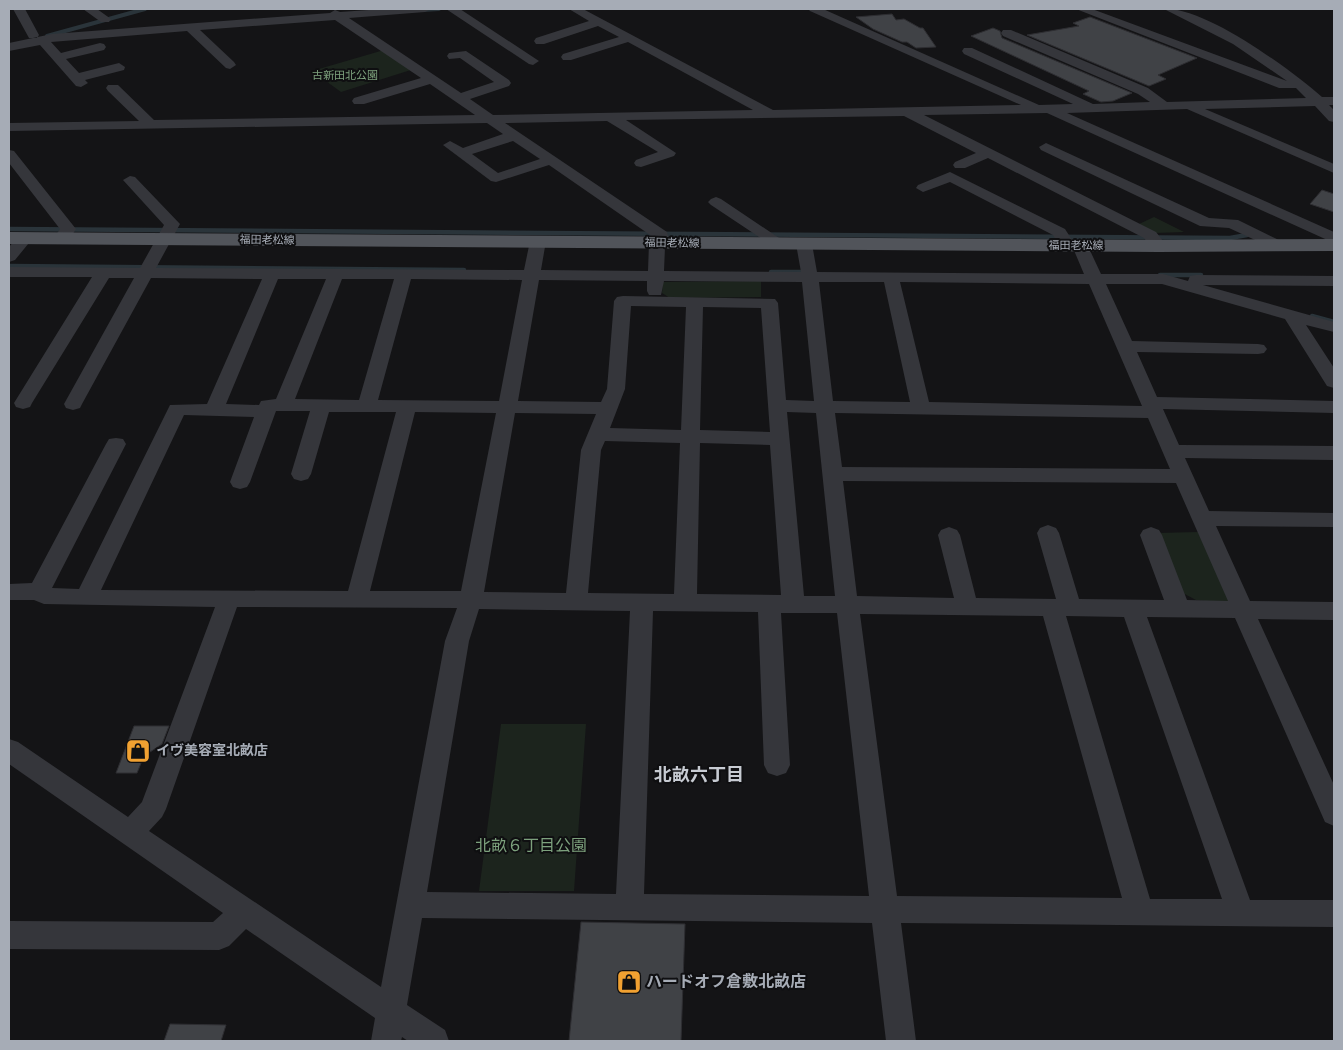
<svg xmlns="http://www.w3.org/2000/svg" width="1343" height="1050" font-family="'Source Sans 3','Noto Sans JP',sans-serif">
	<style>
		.green { fill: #1c241d }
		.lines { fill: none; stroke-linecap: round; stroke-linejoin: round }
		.stream-far1 { stroke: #2a343a; stroke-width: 4 }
		.stream { stroke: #2a343a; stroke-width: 4.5 }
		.building { fill: #404246; stroke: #2e2e32 }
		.minor { fill: #35363b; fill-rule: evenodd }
		.major { fill: #51545a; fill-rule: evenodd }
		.labels { text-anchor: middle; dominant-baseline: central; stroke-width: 4; stroke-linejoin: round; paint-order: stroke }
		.far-park-label { font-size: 11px; fill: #7da17d; stroke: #0f0f11 }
		.far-street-label { font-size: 11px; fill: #a6acb6; stroke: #0f0f11 }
		.poi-label { font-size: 14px; font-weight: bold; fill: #a6acb6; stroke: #0f0f11; text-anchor: start }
		.near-park-label { font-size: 16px; fill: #7da17d; stroke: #0f0f11 }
		.near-poi-label { font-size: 16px; font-weight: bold; fill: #a6acb6; stroke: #0f0f11; text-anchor: start }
		.near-neighbourhood-label { font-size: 18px; font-weight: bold; fill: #c7cbd2; stroke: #0f0f11 }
	</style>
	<rect width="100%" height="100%" fill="#141416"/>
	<path class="green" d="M384,50L414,69L341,92L312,71Z
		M1154,217L1184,232L1155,233L1139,224Z
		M761,281V297L670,298L662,293L663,282Z
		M1198,532L1231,604L1196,600L1179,591L1157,533Z
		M501,724H586L574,891H479Z"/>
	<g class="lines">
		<path class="stream-far1" d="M423,10L439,9
			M47,36L145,9"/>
		<path class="stream" d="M9,229L1230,238L1247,235
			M9,266L464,270
			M771,272H807
			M1160,275H1201
			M1312,316L1334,322"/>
	</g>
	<path class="building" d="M892,14L896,20L904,19L920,28H923L936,47L916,48L907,42H902L873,29L856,17Z
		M1090,17L1197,58L1158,75L1166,79L1149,86L1027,35L1079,26L1073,23Z
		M993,28L1000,31L1002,38L1132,93L1113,101L1101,102L1083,94L1089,91L971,36Z
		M1322,190L1334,194V212L1310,204Z
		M134,726H169L162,744L144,756L137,773H116Z
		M581,922L685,924L681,1041H569Z
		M170,1024L226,1025L221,1041H164Z"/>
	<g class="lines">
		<path class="minor" d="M13,9H25L39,35L37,38H29Z
			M83,9H97L111,19L109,22H101Z
			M383,9H431L425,12L349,18L461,93L494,82L460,58L449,59L447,56L449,53L466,51L509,80L511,83L509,86L470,99L493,115L753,110L628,42L571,60H563L561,57L563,54L619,37L598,26L544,44H536L534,41L536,38L589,21L569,9H583L773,110L1021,105L810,11L808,9H823L1039,105L1073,104L964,54L962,51L964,48H972L1093,104L1150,102L1138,94L1003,36L1001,33L1003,30H1011L1148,88L1167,102L1306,98L1296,88H1279L1076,9H1092L1287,81L1233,44L1164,9C1205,6 1291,70 1322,97H1334V105H1329L1334,110V122L1329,121L1315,106L1205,109L1334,164V173L1187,109L1067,113L1334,232V243L1047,113L924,115L1156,232L1167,246L1159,251L1153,249L1144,238L988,158L965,168H955L953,165L955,162L976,153L904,116L626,120L676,153L674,156L641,167L636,166L634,163L636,160L658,152L607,121L505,123L667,232L670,243L665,247L664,271L801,272L796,244L804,239L812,244L817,272L1084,274L1073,248H1061L1053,235L950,182L923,192L916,188L918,185L950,172L1065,229L1074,243L1080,240L1086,242L1101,274H1163L1188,281L1190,276L1196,275L1334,276V286L1203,285L1334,322V332L1306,325L1334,368V388L1327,386L1285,319L1162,284H1106L1132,341L1258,344L1264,345L1267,349L1264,353L1258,354L1137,352L1157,397L1334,401V413L1163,409L1179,445L1334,446V460L1185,458L1209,511L1334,513V527L1216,526L1250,601L1334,602V620L1258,619L1334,785V826L1325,822L1235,618L1147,617L1250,900H1334V927L901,923L916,1041H886L872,923L422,918L407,1005L445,1030L449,1041H408L402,1037L401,1041H371L375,1018L246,929L229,946L219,950L9,949V921L213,922L223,913L9,764V739L18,742L128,817L142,802L215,607L44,604L34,600H9V584L32,583L106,444L109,439L116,438L123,439L126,444L52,588L79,589L170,405L207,404L262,279L151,278L82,404L80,408L73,410L66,408L64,404L134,278H109L32,403L30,407L23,409L16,407L14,403L92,277H9V267L140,268L164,225L123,180L130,176L135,177L180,224L156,268L524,270L530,241L538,236L546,241L541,270L648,271L649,243L653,237L549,165L496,182L491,181L443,145L450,141L463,148L503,134L487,123L9,131V123L139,121L108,91L106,88L108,85H118L154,120L475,115L430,84L364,104H354L352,101L354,98L421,78L335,20L200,30L234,62L236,65L230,69L226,68L187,31L51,42L61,53L100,43L104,44L106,47L104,50L66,59L79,73L119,63L125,67L124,70L85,80L88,83L81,87L76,86L40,45L9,51V43L52,34L330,13L335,10L340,12ZM513,141L540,159L498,173L472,154ZM278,279H326L276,399L261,401L259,405L226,404ZM342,279H394L359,400L295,399ZM411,279L522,280L499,401L378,400ZM539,280L647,281V291L649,295H661L664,281L802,282L814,401L786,400L778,303L775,299L623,296L617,297L614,301L607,389L601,402L518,401ZM819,282H884L910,402L833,401ZM900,282L1089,284L1142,406L929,402ZM631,306L686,307L681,430L610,428L625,389ZM703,307L761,308L770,432L700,430ZM276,411H310L291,474L294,479L301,481L308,479L311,474L329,412H396L348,591L101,590L184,415L254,417L230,482L233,487L240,489L247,487L250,482ZM415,412L496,413L461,591H370ZM787,412L816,413L835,596H804ZM515,413L596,414L581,450L566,593L484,592ZM835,413L1148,418L1170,469L842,467ZM605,441L680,443L674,594L588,593L601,450ZM700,443L770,445L781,595L697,594ZM843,481L1176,483L1228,601L1187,600L1162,535L1159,530L1151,527L1143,530L1140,535L1164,600L1079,599L1059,533L1056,528L1048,525L1040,528L1037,533L1056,599L976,598L960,535L957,530L949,527L941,530L938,535L954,598L857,596ZM237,607L457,608L445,641L381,987L149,831L162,817L166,809ZM479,609L630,611L616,894L427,892L469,641ZM653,611L758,612L764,765L768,773L777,776L786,773L790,765L781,613H837L869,896L644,894ZM860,614L1043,616L1122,898L897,896ZM1066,616L1124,617L1222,899H1150Z
			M446,9H460L539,61L533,65L529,64Z
			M1046,143L1209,218L1238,220L1285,243L1287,246L1279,251L1229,228L1200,226L1041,150L1039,147Z
			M9,150L14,151L76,229L68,241H56L54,238L60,229L9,163Z
			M716,197L721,199L788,244L780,249L774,247L711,205L708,202L711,199Z
			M25,233L33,238L15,260L9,262V247L19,235Z"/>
		<path class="major" d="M9,232L1159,240L1334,239V251L1159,252L9,244Z"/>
	</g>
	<defs>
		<symbol id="shop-square" viewBox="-11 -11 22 22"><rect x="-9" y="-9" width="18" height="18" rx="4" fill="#f1a131" stroke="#0f0f11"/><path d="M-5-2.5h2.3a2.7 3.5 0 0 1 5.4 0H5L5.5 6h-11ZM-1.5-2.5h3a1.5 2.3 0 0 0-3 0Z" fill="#111"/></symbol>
	</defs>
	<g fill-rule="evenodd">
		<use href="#shop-square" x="124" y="737" width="28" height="28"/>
		<use href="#shop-square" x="615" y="968" width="28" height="28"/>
	</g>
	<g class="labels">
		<g class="far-park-label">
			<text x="345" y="75">古新田北公園</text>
		</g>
		<g class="far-street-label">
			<text transform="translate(267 240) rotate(1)">福田老松線</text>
			<text transform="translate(672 243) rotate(1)">福田老松線</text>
			<text x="1076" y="245">福田老松線</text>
		</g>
		<g class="poi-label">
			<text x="156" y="751">イヴ美容室北畝店</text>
		</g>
		<g class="near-park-label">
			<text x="531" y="846">北畝６丁目公園</text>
		</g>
		<g class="near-poi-label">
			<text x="646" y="982">ハードオフ倉敷北畝店</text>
		</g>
		<g class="near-neighbourhood-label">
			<text x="699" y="775">北畝六丁目</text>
		</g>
	</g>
	<rect width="1343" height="1050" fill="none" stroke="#a6acb6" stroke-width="20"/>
</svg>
